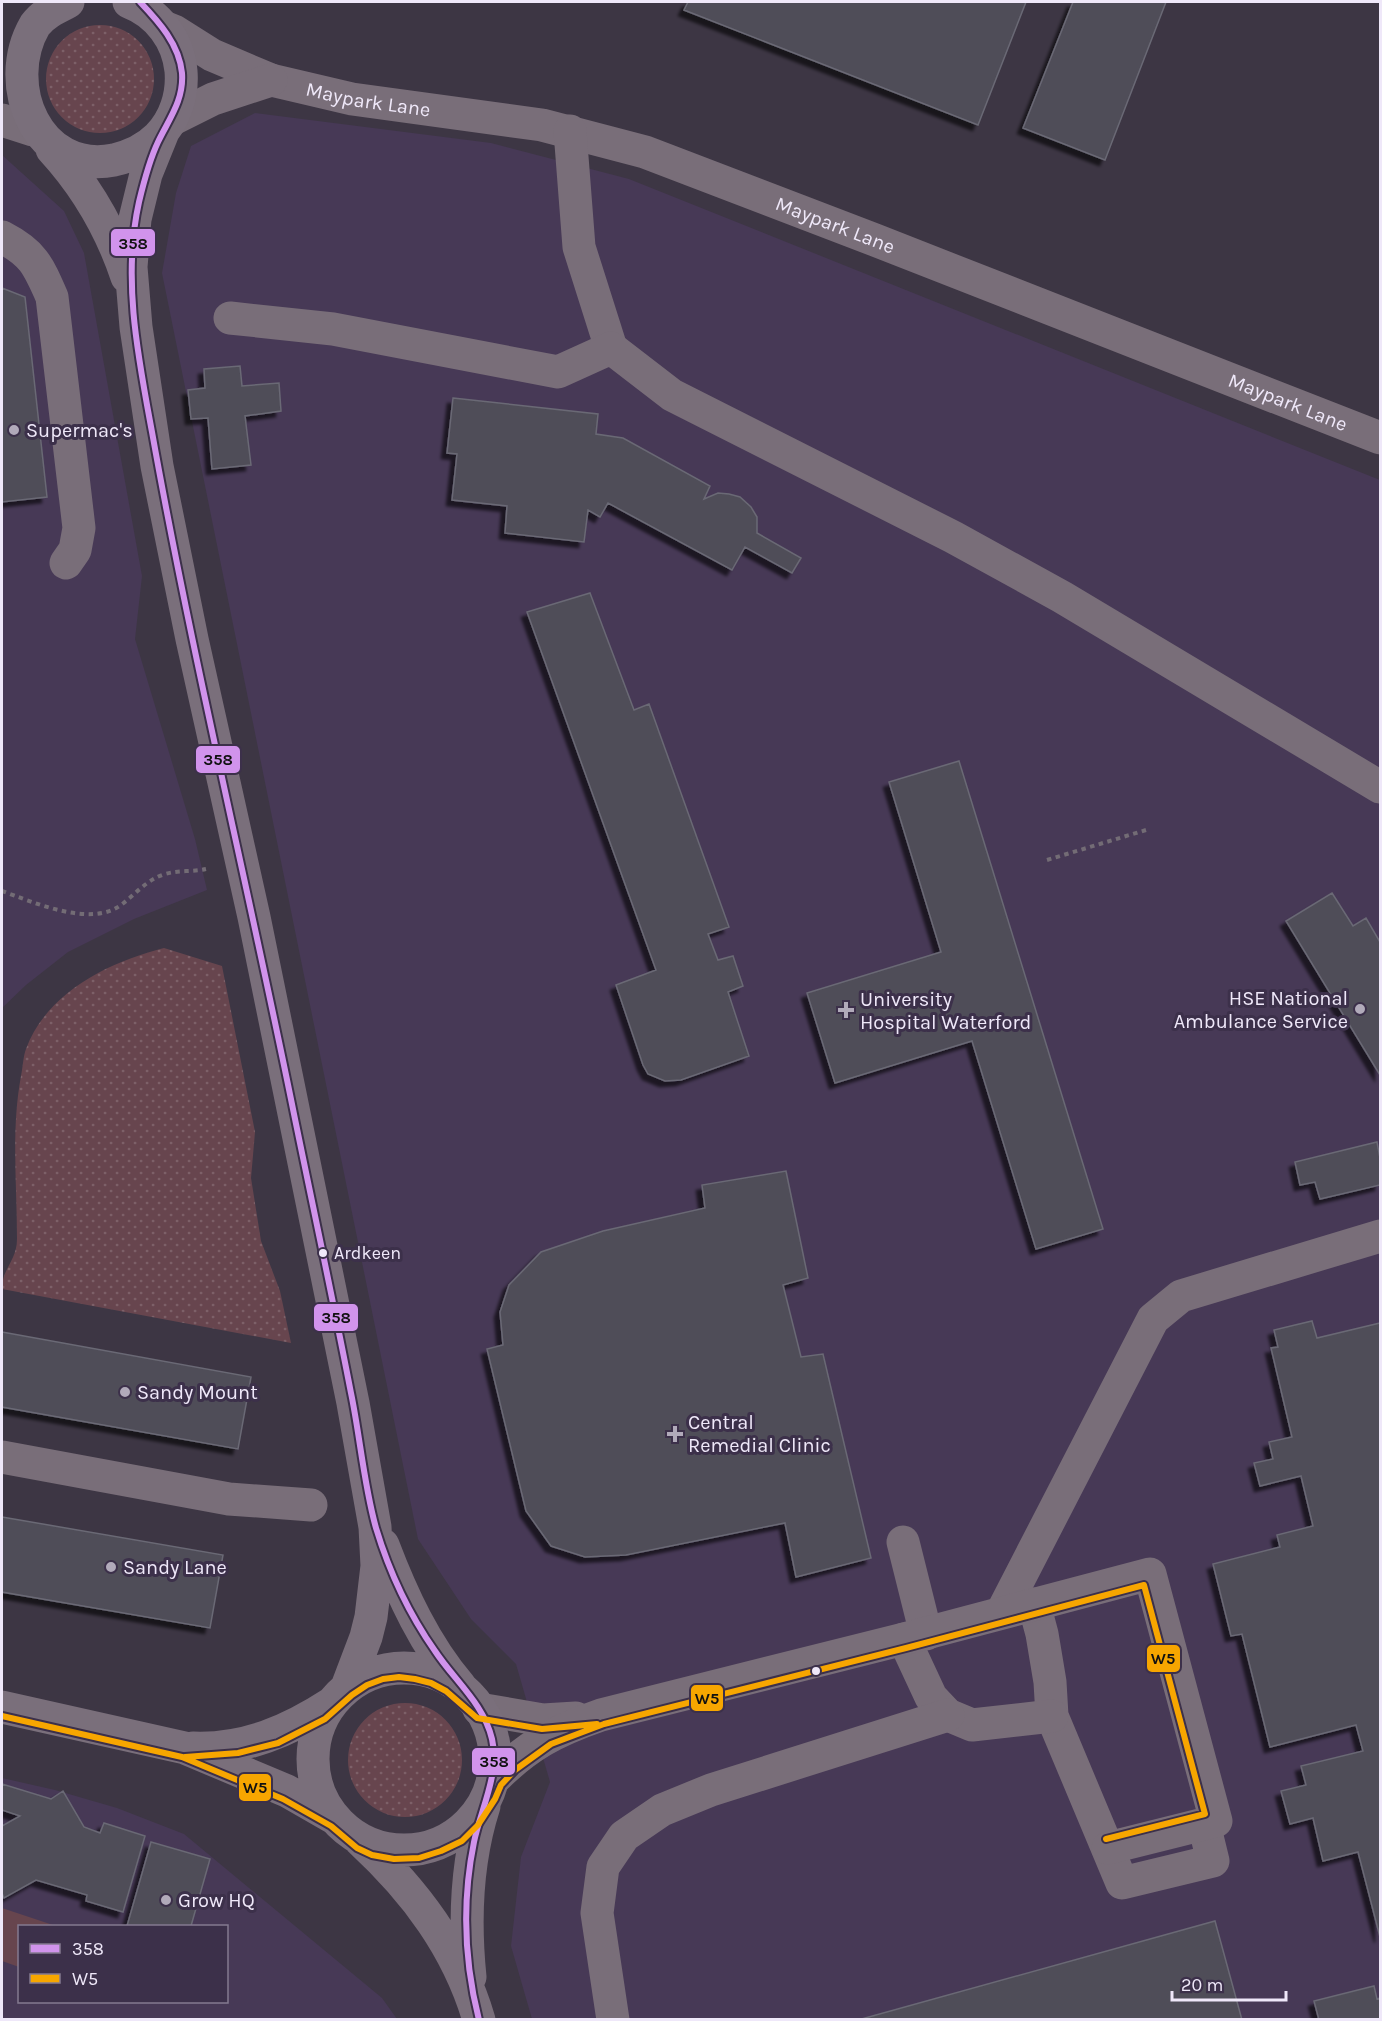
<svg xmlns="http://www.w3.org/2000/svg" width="1382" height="2021" font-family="Karla,sans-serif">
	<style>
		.built { fill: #473956; fill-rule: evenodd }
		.grass { fill: url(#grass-dots) }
		.garden { fill: #67454e }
		.building { fill: #4f4d58; stroke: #6a6975; stroke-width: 1.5; filter: url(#shadow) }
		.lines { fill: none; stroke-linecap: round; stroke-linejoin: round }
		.path { stroke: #736c75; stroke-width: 4; stroke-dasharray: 4.5 4.5; stroke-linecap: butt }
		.minor { stroke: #796e79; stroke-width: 33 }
		.major { stroke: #7a6f7b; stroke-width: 33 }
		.bus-1-casing { stroke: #3c304a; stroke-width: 10 }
		.bus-2-casing { stroke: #3c304a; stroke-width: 10 }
		.bus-1 { stroke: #d193ec; stroke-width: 6 }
		.bus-2 { stroke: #f7a600; stroke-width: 6 }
		.poi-dot { fill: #b1aaba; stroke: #3c304a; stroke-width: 2 }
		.bus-dot { fill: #efe8f9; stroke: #3c304a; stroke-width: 2 }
		.labels { text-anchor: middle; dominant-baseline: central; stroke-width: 6; stroke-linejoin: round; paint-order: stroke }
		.bus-label { font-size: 18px; fill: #efe8f9; stroke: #3c304a; text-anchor: start }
		.street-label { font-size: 20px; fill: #efe8f9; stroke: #3c304a }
		.poi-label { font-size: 20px; fill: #efe8f9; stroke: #3c304a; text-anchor: start }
		.line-badge { stroke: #3c304a; stroke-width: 2 }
		.pale-badge-label { font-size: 16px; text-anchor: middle; font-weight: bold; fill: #111 }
	</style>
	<defs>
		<pattern id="grass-dots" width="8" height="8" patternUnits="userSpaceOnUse" patternTransform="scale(1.5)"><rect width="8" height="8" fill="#67454e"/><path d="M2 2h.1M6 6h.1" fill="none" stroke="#7d6068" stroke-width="1.8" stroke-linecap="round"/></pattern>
		<filter id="shadow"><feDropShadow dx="-5.5" dy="5.5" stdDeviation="1.5" flood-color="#0009"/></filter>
	</defs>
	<rect width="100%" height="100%" fill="#3d3644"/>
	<path class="built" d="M255,113L491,143L629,179L1380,480V2019H532L511,1946L521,1857L550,1782L516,1664L471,1619L418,1539L162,273L176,193L191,146Z
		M2,155L64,211L84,253L142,576L135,639L195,839L207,890L134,919L68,952L26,985L2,1008Z
		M2,1778L55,1790L117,1808L184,1834L382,1998L397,2019L2,2020ZM20,1926H226V2002H20Z"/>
	<path class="grass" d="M46 79a54 54 0 1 1 108 0a54 54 0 1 1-108 0Z
		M164,948L222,966L255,1132L251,1178L261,1241L280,1291L291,1343L2,1289C1,1270 17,1261 17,1239C17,1184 11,1130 21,1076C23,1067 23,1057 26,1049C47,992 109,962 164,948Z
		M348 1760a57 57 0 1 1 114 0a57 57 0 1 1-114 0Z"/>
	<path class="garden" d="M2,1908L56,1926H20L19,1967L2,1961Z"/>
	<path class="building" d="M688,2H1026L978,125L684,10Z
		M1073,2H1166L1105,160L1023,128Z
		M2,288L25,297L47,497L2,502Z
		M240,366L242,386L279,383L281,411L245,416L251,465L212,469L208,418L191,419L188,390L205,388L204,369Z
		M453,398L598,414L596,434L623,438L710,486L704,499L718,493L729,494L740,497L751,507L757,517V533L801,558L792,573L745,547L732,570L608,503L600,517L588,510L584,542L505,533L507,506L452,500L457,454L447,453Z
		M590,593L634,710L649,704L729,927L708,934L718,960L733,956L743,986L728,992L749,1056L681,1080L665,1081L648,1074L643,1065L616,985L656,970L527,612Z
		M959,761L1103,1229L1036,1249L972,1041L835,1083L807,993L941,952L889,782Z
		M1332,893L1353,926L1366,918L1380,942V1075L1286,921Z
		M1377,1142L1380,1158V1185L1320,1199L1315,1182L1300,1185L1295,1162Z
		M786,1171L808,1278L783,1285L801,1357L823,1354L871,1558L796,1577L785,1523L626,1555L585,1557L551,1546L526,1511L487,1349L503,1345L500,1312L509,1285L541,1252L603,1231L705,1208L702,1185Z
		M1312,1321L1317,1338L1380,1323V1937L1358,1852L1323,1861L1313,1818L1290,1824L1281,1791L1306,1785L1301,1766L1363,1751L1356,1725L1270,1747L1242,1634L1231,1636L1213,1564L1280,1547L1277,1535L1313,1526L1301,1476L1260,1486L1254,1463L1273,1459L1269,1442L1292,1437L1271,1348L1278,1347L1274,1330Z
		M2,1332L251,1377L238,1449L2,1407Z
		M2,1517L223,1555L210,1628L2,1592Z
		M2,1784L51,1799L63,1791L84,1827L100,1833L104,1823L145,1836L123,1912L86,1901L87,1895L36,1880L4,1898L2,1893V1826L20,1816L2,1810Z
		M151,1842L210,1859L191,1926H127Z
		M1215,1921L1242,2020H858Z
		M1374,1986L1377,1999L1380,1998V2020H1319L1314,2001Z"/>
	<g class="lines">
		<path class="path" d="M1047,860L1146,830
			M2,891C33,902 90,928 121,905C136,894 146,880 165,874C179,870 192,872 206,869"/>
		<g class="minor">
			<path id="s1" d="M164,27L174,31L212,55L271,80L352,99L542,125L645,152L875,240L1380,438"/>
			<path d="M2,120L33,130"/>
			<path d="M171,120L213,99L271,80"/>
			<path d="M570,131L579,247L611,348"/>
			<path d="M2,237C33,253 38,265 52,297L79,528L75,550L66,563"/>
			<path d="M230,318L333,329L558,372L611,348L672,395L953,537L1062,597L1380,787"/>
			<path d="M2,1457L229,1499L311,1505"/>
			<path d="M903,1542L926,1634"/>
			<path d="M1034,1604L1042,1634L1050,1682L1052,1716L1122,1883L1213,1861L1204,1824"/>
			<path d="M1002,1612L1153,1319L1181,1296L1380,1236"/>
			<path d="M904,1639L931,1697L948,1715L972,1725L1052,1716"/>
			<path d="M479,1709L543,1720L576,1718"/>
			<path d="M493,1780C528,1745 555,1731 601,1715L904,1639L1150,1574L1216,1821L1108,1848"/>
			<path d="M613,2020L597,1913L603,1867L624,1836L662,1810L711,1790L948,1715"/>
		</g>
		<path class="major" d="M68,2C56,8 43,14 35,25C0,85 38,175 114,160C131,156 146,149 158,137C175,120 183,95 181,71C178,40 158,13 129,2
			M163,132L146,174L135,219L131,267L136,327L157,466L192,639L254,917L353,1403L375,1527L377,1566L371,1617L366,1637L347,1687
			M52,149C86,186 111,229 127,277
			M383,1545C402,1595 425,1645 460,1686
			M313 1759a91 91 0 1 1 182 0a91 91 0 1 1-182 0Z
			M2,1707L185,1748L287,1791L334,1818
			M193,1748C245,1750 289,1731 332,1703
			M361,1841C415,1891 458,1948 479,2020
			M470,1977C464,1918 466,1862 484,1806"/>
		<defs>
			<path id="bus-1" d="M140,2C159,22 179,44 182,73C184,100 169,119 158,142C149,161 144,181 139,202C122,278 138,357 152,432C193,661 248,886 294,1114C313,1207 333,1300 351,1393C360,1436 364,1486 376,1528C389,1571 409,1614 435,1651C454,1680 484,1704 492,1739C500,1774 481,1808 474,1842C462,1901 464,1961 479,2020"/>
			<path id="bus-2" d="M2,1716L182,1757L283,1799L331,1826L357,1848L372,1855L394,1859L419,1858L441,1851L462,1841L478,1825L495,1799L501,1785L515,1770L551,1744L604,1724L906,1648L1144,1585L1205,1814L1106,1839
				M185,1757L238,1753L278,1743L325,1719L352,1695L367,1685L383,1679L399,1677L415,1679L431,1683L446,1691L477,1718L542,1729L597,1724"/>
		</defs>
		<use href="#bus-1" class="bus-1-casing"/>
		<use href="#bus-2" class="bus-2-casing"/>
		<use href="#bus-1" class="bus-1"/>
		<use href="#bus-2" class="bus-2"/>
	</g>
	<g class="poi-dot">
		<circle cx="14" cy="430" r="6"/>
		<circle cx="1360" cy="1009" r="6"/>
		<path d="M843 1001h6v6h6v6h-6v6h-6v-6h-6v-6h6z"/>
		<circle cx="125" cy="1392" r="6"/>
		<path d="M672 1425h6v6h6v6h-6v6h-6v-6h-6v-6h6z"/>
		<circle cx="111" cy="1567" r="6"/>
		<circle cx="166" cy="1900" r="6"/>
	</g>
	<g class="bus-dot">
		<circle cx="323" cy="1253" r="5"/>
		<circle cx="816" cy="1671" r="5"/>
	</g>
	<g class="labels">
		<g class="bus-label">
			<text x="334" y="1253">Ardkeen</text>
		</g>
		<g class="street-label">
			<text stroke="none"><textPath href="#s1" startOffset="219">Maypark Lane</textPath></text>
			<text stroke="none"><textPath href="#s1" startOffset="705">Maypark Lane</textPath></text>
			<text stroke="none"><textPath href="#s1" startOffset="1191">Maypark Lane</textPath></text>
		</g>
		<g class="poi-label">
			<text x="26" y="430">Supermac's</text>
			<text x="1348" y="998" text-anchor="end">HSE National<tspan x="1348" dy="23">Ambulance Service</tspan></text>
			<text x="860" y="999">University<tspan x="860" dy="23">Hospital Waterford</tspan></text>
			<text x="137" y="1392">Sandy Mount</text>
			<text x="688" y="1422">Central<tspan x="688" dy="23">Remedial Clinic</tspan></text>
			<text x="123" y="1567">Sandy Lane</text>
			<text x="178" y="1900">Grow HQ</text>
		</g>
	</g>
	<g class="line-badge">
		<rect x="110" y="228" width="46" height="29" rx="6" fill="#d193ec"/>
		<rect x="195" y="745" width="46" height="29" rx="6" fill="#d193ec"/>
		<rect x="313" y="1303" width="46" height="29" rx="6" fill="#d193ec"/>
		<rect x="1146" y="1644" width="35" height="29" rx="6" fill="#f7a600"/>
		<rect x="690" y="1684" width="34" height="28" rx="6" fill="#f7a600"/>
		<rect x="471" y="1747" width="45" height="29" rx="6" fill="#d193ec"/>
		<rect x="238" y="1773" width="34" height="29" rx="6" fill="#f7a600"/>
	</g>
	<g class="pale-badge-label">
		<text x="133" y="249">358</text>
		<text x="218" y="765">358</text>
		<text x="336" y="1323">358</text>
		<text x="1163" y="1664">W5</text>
		<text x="707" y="1704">W5</text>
		<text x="494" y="1767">358</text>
		<text x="255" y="1793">W5</text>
	</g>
	<rect width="1382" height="2021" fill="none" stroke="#efe8f9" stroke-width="6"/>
	<rect x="18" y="1925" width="210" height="78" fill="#3c304a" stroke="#847a90" stroke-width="1.5"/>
	<rect x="30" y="1944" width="30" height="9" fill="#d193ec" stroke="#847a90" stroke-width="1.5"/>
	<text x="72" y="1955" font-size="18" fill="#efe8f9">358</text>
	<rect x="30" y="1974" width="30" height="9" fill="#f7a600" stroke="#847a90" stroke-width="1.5"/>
	<text x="72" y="1985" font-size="18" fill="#efe8f9">W5</text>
	<path d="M1172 1991v9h114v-9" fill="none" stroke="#efe8f9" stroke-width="3"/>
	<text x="1181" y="1991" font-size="18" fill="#efe8f9" stroke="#3c304a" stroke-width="4.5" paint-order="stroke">20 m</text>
</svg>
